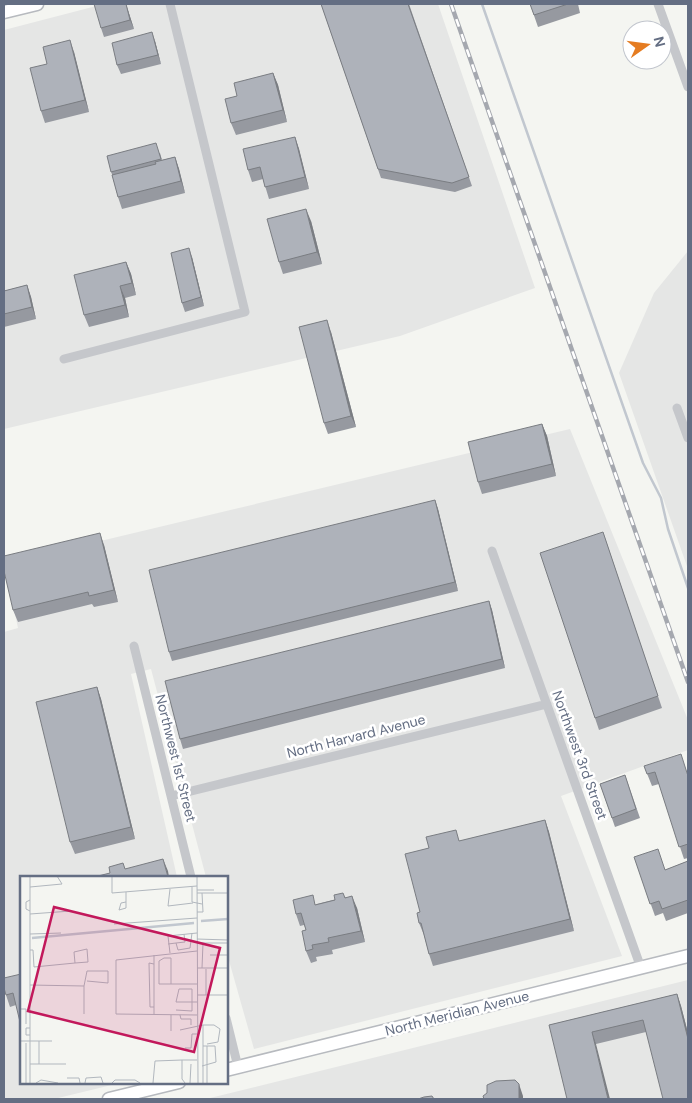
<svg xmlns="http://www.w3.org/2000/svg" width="692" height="1103" font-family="'DM Sans',sans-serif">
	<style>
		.built { fill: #e5e6e5 }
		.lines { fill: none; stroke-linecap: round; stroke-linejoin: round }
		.stream { stroke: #c1c7cf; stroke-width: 2.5 }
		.secondary-casing { stroke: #b7babf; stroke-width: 15 }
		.street { stroke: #c5c7cb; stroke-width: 9 }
		.secondary { stroke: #fff; stroke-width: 12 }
		.rail-casing { stroke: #a5a8af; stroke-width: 4.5 }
		.rail { stroke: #fff; stroke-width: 2.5; stroke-dasharray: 8; stroke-linecap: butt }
		.wall { fill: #9699a0 }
		.shaded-wall { fill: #7a7d82 }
		.building { fill: #aeb2ba; stroke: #7a7d82 }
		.labels { text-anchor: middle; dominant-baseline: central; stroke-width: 5; stroke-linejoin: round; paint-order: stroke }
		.street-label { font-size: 14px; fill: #646e83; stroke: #fff }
		.inset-river { fill: none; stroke: #c1c7cf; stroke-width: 2.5 }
		.inset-road { fill: none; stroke: #b1b7be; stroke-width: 1 }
		.view { fill: #c2185b; fill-opacity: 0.15; stroke: #c2185b; stroke-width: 2.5 }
		.inset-edge { fill: none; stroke: #646e83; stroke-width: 2.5 }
	</style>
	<rect width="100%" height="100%" fill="#f4f5f1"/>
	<path class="built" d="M104,4H438L535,288L400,336L4,429V30Z
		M688,251V569L619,373L654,293Z
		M570,429L688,720V750L561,796L622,956L254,1049L226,950V877H206L151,669L131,674L177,877H21V1082H124L54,1099H4V632L18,628L4,564Z
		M688,980V1099H206Z"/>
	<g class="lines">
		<path class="stream" d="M482,4L643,463L661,498L668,529L688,588"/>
		<defs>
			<path id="secondary" d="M4,12L37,4
				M226,1070L688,956
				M109,1099L179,1082"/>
		</defs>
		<use href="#secondary" class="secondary-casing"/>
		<path class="street" d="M658,4L688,87
			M64,359L245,312L170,4
			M677,408L688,438
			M492,551L641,968
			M134,646L191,877
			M171,796L547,704
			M226,1018L238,1067"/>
		<use href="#secondary" class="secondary"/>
		<defs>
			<path id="rail" d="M451,4L688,682"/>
		</defs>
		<use href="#rail" class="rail-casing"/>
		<use href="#rail" class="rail"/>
	</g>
	<path class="wall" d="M126,4L134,29L104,37L101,28Z
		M321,4H409L472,186L455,192L381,178Z
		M530,4H578L580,13L538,27Z
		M155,41L161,64L121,74L117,65Z
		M74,52L89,112L45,123L41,111Z
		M273,73L278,85L287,122L236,135L231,123L237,96Z
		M295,137L299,149L309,189L269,199L263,179L252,182L248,170Z
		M160,153L162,160L175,157L179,169L185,193L122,209L118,197L107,156Z
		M311,221L322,264L283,274L279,262Z
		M192,257L204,306L185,312L182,303Z
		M126,262L131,274L136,295L125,298L129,317L89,327L84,315Z
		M27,285L31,297L36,319L4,327V291Z
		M331,332L356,427L328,434L324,423Z
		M542,424L547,436L556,476L482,494L478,482Z
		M435,500L438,509L458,591L172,661L169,652Z
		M603,532L662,708L599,730L595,718Z
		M104,545L118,602L94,607L92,604L18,622L13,610Z
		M489,601L492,610L505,668L183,749L180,739Z
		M97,687L101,699L135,839L75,854L70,842Z
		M644,766L688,775V858L684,859L659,784L652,786Z
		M625,775L640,818L615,827L600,784Z
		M545,820L549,832L574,931L433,966L429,954L424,935L419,923L460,841Z
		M634,857L665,870L688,861V913L666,921L663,913L655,916Z
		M345,897L357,908L365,942L332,950L333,954L316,957L317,961L311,963L306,951V930L304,925L300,926L296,914L317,904Z
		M21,974L16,1005L10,1007L6,995Z
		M677,994L681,1006L688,1033V1099L646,1032L596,1044L549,1025Z"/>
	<path class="shaded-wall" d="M126,4L134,29L130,20Z
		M152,32L155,41L161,64L158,55Z
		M70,40L74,52L89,112L85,100Z
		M273,73L278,85L287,122L283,110Z
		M295,137L299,149L309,189L305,177Z
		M175,157L179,169L185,193L181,181Z
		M306,209L311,221L322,264L317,252Z
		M189,248L192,257L204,306L201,297Z
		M126,262L131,274L136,295L132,283Z
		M27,285L31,297L36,319L32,307Z
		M120,286L125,298L129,317L125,305Z
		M327,320L331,332L356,427L351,416Z
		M542,424L547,436L556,476L552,464Z
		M435,500L438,509L458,591L455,582Z
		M100,533L104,545L118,602L114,590Z
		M489,601L492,610L505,668L502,659Z
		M97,687L101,699L135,839L131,827Z
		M545,820L549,832L574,931L570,919Z
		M163,859L168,871L169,877H168Z
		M352,896L357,908L365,942L361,931Z
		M677,994L681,1006L688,1033V1039Z
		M592,1032L596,1044L610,1099H608Z
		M519,1084L523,1096V1099H519Z"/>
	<path class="building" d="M94,4H126L130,20L101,28Z
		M321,4H408L469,177L452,183L378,169Z
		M530,4H568L534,15Z
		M152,32L158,55L117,65L112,43Z
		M70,40L85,100L41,111L30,68L47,64L43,47Z
		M273,73L283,110L231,123L225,99L237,96L234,83Z
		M295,137L305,177L265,187L260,167L248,170L243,149Z
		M156,143L161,159L111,172L107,156Z
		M175,157L181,181L118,197L112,175L156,164L155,162Z
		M306,209L317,252L279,262L267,219Z
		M189,248L201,297L182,303L171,253Z
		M126,262L132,283L120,286L125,305L84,315L74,275Z
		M27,285L32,307L4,314V291Z
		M327,320L351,416L324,423L299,327Z
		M542,424L552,464L478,482L468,442Z
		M435,500L455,582L169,652L149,570Z
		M603,532L658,696L595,718L540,553Z
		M100,533L114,590L89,596L88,592L13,610L4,571V556Z
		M489,601L502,659L180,739L165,681Z
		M97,687L131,827L70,842L36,702Z
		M681,754L688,776V844L679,847L655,772L647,774L644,766Z
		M625,775L636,809L612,818L600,784Z
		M545,820L570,919L429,954L421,923H419L417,913L420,912L405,854L429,848L426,837L456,830L459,841Z
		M658,849L665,870L688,861V900L662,909L659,901L650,904L634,857Z
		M163,859L168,877H94L110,873L109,867L123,863L125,869Z
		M343,893L345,898L352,896L361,931L328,938L329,942L312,945L313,949L306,951L302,931L306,930L301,913L296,914L293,900L313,895L315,905L335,900L334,895Z
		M21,974V1026L13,993L6,995L4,988V978Z
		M677,994L688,1039V1099H663L643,1020L592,1032L608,1099H567L549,1025Z
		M515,1080L519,1084V1099H484L483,1096L487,1093V1085L496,1081Z
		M432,1096L434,1099H418L424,1097Z"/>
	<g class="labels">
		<g class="street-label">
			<text transform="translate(356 736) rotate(-14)">North Harvard Avenue</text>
			<text transform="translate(580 755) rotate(70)">Northwest 3rd Street</text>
			<text transform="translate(176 758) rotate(76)">Northwest 1st Street</text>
			<text transform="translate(457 1013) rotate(-14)">North Meridian Avenue</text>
		</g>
	</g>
	<g transform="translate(20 876)">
		<rect width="208" height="208" fill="#f4f5f1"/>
		<path class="inset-river" d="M181,45L208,43M12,62L174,47"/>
		<path class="inset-road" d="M92,0V17L177,10M177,0L178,207M10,11L42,8L37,0M172,11V26L182,28M150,13L148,30L173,27M177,14H194M106,16V32L99,34L101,27L106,26M177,17H208M10,35L6,33V26L10,24M177,36H183L182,17M10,38L51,35M94,48L177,42M10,58L41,57M177,63L208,64M156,67L165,66L164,58M177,67H208M148,68L156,67L158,74L170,72L172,57M10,74H13L14,91L55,87L54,76L67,73L68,86L55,87M150,77L148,60L177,57M190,79H208M177,92H208M182,92L183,67M151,108V82H144L139,85V108H177M10,109L64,110V138M64,110L67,95H88V107L67,105M177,119H208M186,119V93M134,131H130L129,87L134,88M0,133H6V148M156,134L172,135V113H159L156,126H177M134,139V79M151,139V155M160,139L161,143H171V149M177,139L96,138V84L177,75M183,149H194L200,153L198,166L187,168M10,152H6V159H10M160,154L183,149V207M0,165H32M19,165V188M6,167V207M165,172H171L172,158H177M10,188H46M182,190L196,186L195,170H183M47,202H59L60,207M10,207V0M16,207L21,204L38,207M65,207L66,202L81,201L83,207M92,207L95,204H115L120,207M133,207L135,185L162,184M165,207L162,203V184H177M170,207L171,188M187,207V170"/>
		<path class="view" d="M34,31L200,72L174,176L8,135Z"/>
		<rect width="208" height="208" class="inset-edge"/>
	</g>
	<rect width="692" height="1103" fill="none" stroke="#646e83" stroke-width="10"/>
	<g transform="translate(647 45) rotate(76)"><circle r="24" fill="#ffffff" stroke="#c1c5cd"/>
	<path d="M0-4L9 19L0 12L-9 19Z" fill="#e57c21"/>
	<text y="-8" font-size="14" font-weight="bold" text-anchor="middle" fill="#646e83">N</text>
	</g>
</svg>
